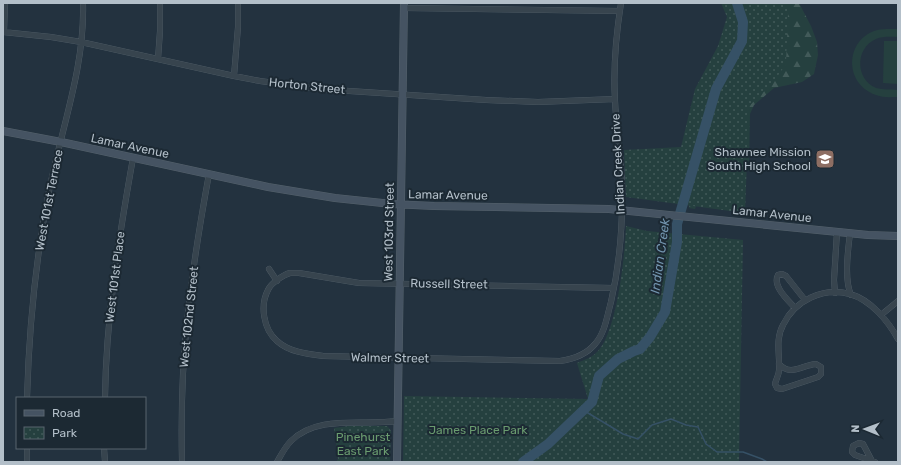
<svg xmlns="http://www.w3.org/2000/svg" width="901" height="465" font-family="Rubik,sans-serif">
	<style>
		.forest { fill: url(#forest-firs) }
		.park { fill: url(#park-dots) }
		.pitch { fill: #25403f }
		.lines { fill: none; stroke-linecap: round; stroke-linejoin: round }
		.stream { stroke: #365166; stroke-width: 1.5 }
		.river { stroke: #365166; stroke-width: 10 }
		.street-casing { stroke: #55626c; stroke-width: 6 }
		.secondary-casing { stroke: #55626c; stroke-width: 8 }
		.street { stroke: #37444e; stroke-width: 5.5 }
		.secondary { stroke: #455362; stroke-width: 7 }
		.labels { text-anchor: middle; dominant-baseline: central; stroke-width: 4; stroke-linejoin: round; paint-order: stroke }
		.street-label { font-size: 12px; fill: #b3bfc9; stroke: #1c2933 }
		.poi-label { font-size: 12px; fill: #b3bfc9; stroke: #1c2933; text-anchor: end }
		.park-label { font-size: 12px; fill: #6a9b6f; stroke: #1c2933 }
		.water-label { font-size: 13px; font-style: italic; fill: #7294ae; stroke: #1c2933 }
	</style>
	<defs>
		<pattern id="forest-firs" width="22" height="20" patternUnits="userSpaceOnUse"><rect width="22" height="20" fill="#25403f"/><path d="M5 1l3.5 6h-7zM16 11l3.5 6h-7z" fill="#425a59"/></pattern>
		<pattern id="park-dots" width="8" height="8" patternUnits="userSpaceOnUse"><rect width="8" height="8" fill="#25403f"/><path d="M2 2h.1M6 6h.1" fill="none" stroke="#425a59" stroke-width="1.8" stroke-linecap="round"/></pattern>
	</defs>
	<rect width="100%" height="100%" fill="#23323f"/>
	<path class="forest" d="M742,3H799L811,26L817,42L818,55L814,74L802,82L774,88L754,105L750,114L749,171H744L698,201L695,209L689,208L690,202Z"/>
	<path class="park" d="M721,3H786L788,14L786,64L772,84L749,106L745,213L626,197L624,150L681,147L695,89L718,46L727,17Z
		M626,226L647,231L743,240L739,462H403L404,396L588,399L577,363C584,360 593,357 598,351C617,331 625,255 626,226Z
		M349,426H387L389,428L391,431L390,462H336L338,459L334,428Z"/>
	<path class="pitch" d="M887,29H898V37C891,37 883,36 876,39C855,48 855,79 876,88C883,90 891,89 898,90V97C891,97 883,98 876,95C839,82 847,29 887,29Z
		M884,41H898V84L883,83Z"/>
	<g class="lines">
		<path class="stream" d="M583,410L623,434L638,439L652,425L671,419L686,425L698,427L706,444L717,452H743L762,459L767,462"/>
		<path class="river" d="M523,462L548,444L592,402L599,376L618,359L634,351L640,349L650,337L665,312L677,242V224L716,89L742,41L743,22L737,3"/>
		<defs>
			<path id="street" d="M404,8L620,11
				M3,32L51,37L81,42L234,76L260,81L319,89L486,100L538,102L615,99
				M4,32L5,3
				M158,59L160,31V3
				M234,76L238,27V3
				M850,233C848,250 844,279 851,295
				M269,269L277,281
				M614,288L359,283L299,273C296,273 293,273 290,273C283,275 271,283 268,290C260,305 263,329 277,341C289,352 307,354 323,356L560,361C574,359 586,355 595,344C605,333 607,316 611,302C620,263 623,222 622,181C621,154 616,127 615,100C613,67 616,35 621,3
				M835,293L834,280L837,232
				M795,308C788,300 772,286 778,275L782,274L786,276L805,300
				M881,315L898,301
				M779,364C791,377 802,365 816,364L821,367V374L818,377L782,389L777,388L775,384C776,379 779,375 779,370C780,354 775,340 783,325C795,300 823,287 850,294C871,300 888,321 898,339
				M27,398C29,330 35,263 48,196C60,132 85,69 83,3
				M105,398C106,317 119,237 133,158
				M27,448V462
				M104,448L105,462
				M872,461L863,444L859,443L853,446L852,452L855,455L875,462
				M182,462C181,415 182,368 187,322C192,272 200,223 209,174
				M277,462C281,455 285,447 291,441C318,414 363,426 397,421"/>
			<path id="secondary" d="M3,131L61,142L268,187L335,198L392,204L434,206L609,209L868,235L898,236
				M397,462L404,3"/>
		</defs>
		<use href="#street" class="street-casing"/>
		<use href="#secondary" class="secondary-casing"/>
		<use href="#street" class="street"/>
		<use href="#secondary" class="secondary"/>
	</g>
	<defs>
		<symbol id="school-square" viewBox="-11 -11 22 22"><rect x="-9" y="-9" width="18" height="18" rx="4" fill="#8d6e63" stroke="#1c2933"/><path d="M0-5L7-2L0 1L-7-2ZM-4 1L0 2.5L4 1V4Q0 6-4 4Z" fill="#fff"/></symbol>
	</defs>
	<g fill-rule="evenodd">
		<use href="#school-square" x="814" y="148" width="22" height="22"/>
	</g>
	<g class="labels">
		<g class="street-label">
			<text transform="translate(307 86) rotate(6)">Horton Street</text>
			<text transform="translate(130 146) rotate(12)">Lamar Avenue</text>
			<text transform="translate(618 164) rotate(-93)">Indian Creek Drive</text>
			<text transform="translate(448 195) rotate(1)">Lamar Avenue</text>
			<text transform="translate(49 200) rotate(-79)">West 101st Terrace</text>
			<text transform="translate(772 214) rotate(6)">Lamar Avenue</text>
			<text transform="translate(389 232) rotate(-89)">West 103rd Street</text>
			<text transform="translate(115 277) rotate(-83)">West 101st Place</text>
			<text transform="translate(449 284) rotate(1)">Russell Street</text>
			<text transform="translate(189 317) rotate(-84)">West 102nd Street</text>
			<text transform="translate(390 358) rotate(1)">Walmer Street</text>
		</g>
		<g class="poi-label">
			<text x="811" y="152">Shawnee Mission<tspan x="811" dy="14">South High School</tspan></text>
		</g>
		<g class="park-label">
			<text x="478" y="430">James Place Park</text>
			<text x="363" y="437">Pinehurst<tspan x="363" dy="14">East Park</tspan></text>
		</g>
		<g class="water-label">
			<text transform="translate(660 256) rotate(-82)">Indian Creek</text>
		</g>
	</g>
	<rect width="901" height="465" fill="none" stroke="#b3bfc9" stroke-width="8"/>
	<rect x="16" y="397" width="130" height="52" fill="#1c2933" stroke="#58656f"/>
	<rect x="24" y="410" width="20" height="6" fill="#455362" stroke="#58656f"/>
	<text x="52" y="417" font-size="12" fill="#b3bfc9">Road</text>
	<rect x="24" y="427" width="20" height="12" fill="url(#park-dots)" stroke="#58656f"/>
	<text x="52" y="437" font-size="12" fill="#b3bfc9">Park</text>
	<g transform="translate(865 429) rotate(271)" stroke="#1c2933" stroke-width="3" paint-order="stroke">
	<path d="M0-3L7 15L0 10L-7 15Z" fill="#b3bfc9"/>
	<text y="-6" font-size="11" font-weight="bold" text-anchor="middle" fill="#b3bfc9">N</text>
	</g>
</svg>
